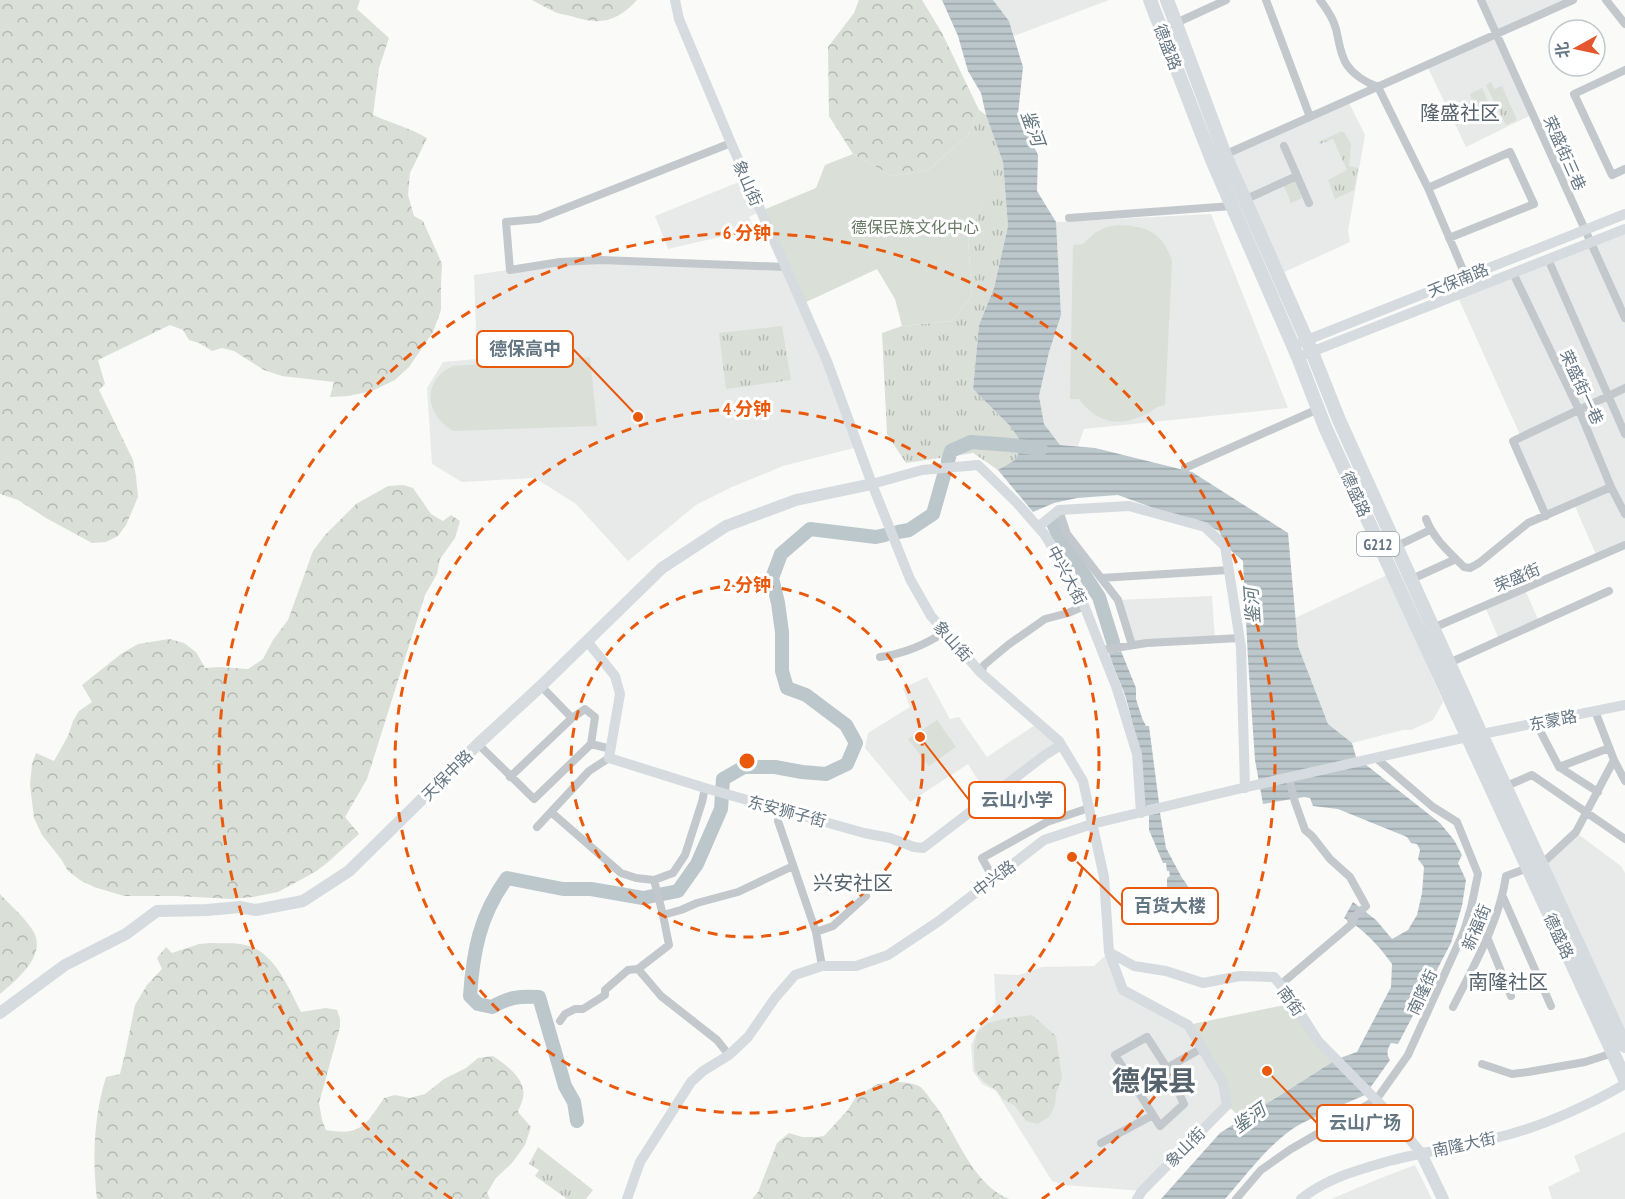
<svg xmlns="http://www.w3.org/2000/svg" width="1625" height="1199" font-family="'PT Sans Narrow','Noto Sans SC',sans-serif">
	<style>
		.built { fill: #e8e9e9 }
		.grass { fill: url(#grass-tufts) }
		.forest { fill: url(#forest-crowns) }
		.green { fill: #dadfd7 }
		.water { fill: url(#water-rules) }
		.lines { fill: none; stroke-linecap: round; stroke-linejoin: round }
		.river { stroke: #bbc7cb; stroke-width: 14 }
		.street { stroke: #c3c8cc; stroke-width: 8 }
		.secondary { stroke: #d6dbdf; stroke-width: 10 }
		.primary { stroke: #d6dbdf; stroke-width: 12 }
		.highway { stroke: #d6dbdf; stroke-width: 14 }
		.ring { fill: none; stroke: #e8590c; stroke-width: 3; stroke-dasharray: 10 8 }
		.labels { text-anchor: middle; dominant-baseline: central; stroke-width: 6; stroke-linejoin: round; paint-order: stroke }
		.shield { fill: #fff; stroke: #939fa8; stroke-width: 1.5 }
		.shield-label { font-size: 15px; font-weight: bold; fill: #657683 }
		.street-label { font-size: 16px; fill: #657683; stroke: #fff }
		.park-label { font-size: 16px; fill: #687a64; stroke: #fff }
		.water-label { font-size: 18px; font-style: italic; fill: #60757c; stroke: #fff }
		.quarter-label { font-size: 20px; fill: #57646e; stroke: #fff }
		.town-label { font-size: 28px; font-weight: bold; fill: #57646e; stroke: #fff }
		.centre { fill: #e8590c; stroke: #fff; stroke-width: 3 }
		.ring-label { font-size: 18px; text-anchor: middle; font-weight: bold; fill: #e8590c; stroke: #fff; stroke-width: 6; stroke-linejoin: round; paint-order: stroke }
		.leader { fill: none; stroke: #e8590c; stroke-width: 2 }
		.callout-dot { fill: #e8590c; stroke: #fff; stroke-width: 2 }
		.callout { fill: #fff; stroke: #e8590c; stroke-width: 2 }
		.callout-label { font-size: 18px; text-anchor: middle; font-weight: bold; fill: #657683 }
	</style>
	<defs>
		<pattern id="grass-tufts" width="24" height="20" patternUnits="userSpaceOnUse" patternTransform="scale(1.5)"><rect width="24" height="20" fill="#dadfd7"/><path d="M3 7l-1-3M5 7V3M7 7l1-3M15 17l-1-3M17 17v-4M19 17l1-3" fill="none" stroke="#b4b9b4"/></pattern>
		<pattern id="forest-crowns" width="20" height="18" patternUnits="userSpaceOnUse" patternTransform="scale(1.5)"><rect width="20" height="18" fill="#dadfd7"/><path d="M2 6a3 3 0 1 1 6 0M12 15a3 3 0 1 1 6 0" fill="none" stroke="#b4b9b4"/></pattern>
		<pattern id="water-rules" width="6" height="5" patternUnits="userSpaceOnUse" patternTransform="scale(1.5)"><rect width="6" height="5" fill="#bbc7cb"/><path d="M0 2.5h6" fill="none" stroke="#9ca6aa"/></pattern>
	</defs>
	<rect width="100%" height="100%" fill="#fafaf8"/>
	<path class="built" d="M993,0H1109L1014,36L1009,21Z
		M1481,0H1573L1497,35L1533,114L1466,147L1427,66L1497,35Z
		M1348,101L1365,135L1348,231L1350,242L1278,275L1225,155Z
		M746,179L761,211L749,217L754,229L668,249L655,216Z
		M1211,214L1288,408L1084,429L1078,446L1060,445L1044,424L1039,396L1049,352L1061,315L1056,222Z
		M1625,229V545L1597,557L1574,504L1546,516L1513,441L1521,437L1457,295Z
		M560,262L786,267L858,447L783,466L732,487L696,505L628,561L576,504L535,478L462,482L432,464L427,388L443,362L477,359L474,275Z
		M1387,575L1443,702L1433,720L1411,730H1403L1352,743L1328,724L1298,646L1295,618Z
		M1525,590L1539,621L1499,639L1485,607Z
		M1212,596L1215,639L1132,645L1118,600Z
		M927,677L950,719L959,717L987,757L1038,723L1059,741L988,796L968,764L910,802L865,748L868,733L910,707L903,688Z
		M1578,834L1621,866L1625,873V1037L1545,863Z
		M1109,952L1124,990L1188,1025L1223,1083L1224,1108L1142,1191L1064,1185L1052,1181L996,1091L982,1084L973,1071L971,1045L978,1029L996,1013L994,974L1019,975L1042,967L1094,966Z
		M1625,1132V1199H1552L1548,1187L1580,1171L1574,1156Z
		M1415,1165L1432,1199H1331L1381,1178Z"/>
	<path class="grass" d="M1491,82L1494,89L1502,86L1517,120L1506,125L1486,85Z
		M979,110L986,115L1003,161L1008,226L994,288L979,325L973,389L1011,427L1023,445L1015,460L998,470L973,453L906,463L887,434L882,333L902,326L951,321L972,296L968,241L983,202L979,131L968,135Z
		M1340,132H1344L1351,144L1349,166L1358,168L1354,190L1335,199L1328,180L1347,170L1333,139L1320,144L1319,142Z
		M1295,180L1302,198L1291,203L1284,186Z
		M782,326L791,380L726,389L719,333Z
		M538,1147L593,1190L586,1199H567L535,1176L539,1170L529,1164Z"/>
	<path class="forest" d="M0,0H360L357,9L389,38L379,68L373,115C391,123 410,128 427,138L410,173L408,195L414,216L423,221L442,264L441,283V310L433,332L409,367L395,380L372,391L348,396L330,397L334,382L282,376L264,370L234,351L222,348L212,351L199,343L189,340L183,330L170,325L98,360L105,384L99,390L133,460L136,476L138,497L126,525L118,536L106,542L92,543L46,518L18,500L0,494Z
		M532,0H637C617,22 599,26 571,16C566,15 561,14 557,13C548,9 540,4 532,0Z
		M859,0H922L942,33L979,110L968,135L928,170L892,176L853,154L829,116L828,47L854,13Z
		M403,485L413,488L431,514L443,521L451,515L460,521L455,538L440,559L437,574L425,595L367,779L345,817L359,834L327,863L315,872L278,892L253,897L232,899L176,896H124L94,887L80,880L68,871L61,859L42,835L34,818L30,785L32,764L36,753L54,761L68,736L73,721L79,711L92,702L82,685L121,654L138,644L169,639L184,643L196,652L205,668L219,667L248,669L263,659L273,640L288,620L313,551L325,535L356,504L388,486Z
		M0,894C10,905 23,916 32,929C49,954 17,979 0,994Z
		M211,943C223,944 237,942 249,946C276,955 289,989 301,1012L326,1008L337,1010L340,1019V1027L319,1103L322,1120L326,1130C361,1136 365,1126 384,1098L395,1095L410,1098L425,1094L444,1079L466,1068L478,1058L493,1056C506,1065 527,1079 523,1098C522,1103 519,1108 518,1112L531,1127L525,1145L512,1163L496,1178L487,1193L490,1199H97C92,1158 94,1116 106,1077L120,1074L125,1054L135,1005L147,985L162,969L157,958L166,947L172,953L199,944Z
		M1032,1015L1056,1036L1062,1078L1056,1093L1055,1105L1050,1116L1038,1124L1026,1121L1015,1106L1003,1099L996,1090L983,1081L975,1071L974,1057V1045L977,1033L988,1023L1003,1019Z
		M891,1082C900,1082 910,1082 919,1086C924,1089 928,1096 931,1100C957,1131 969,1182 1009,1199H752L758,1192L777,1143L789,1133L802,1137H817L824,1136L847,1111L856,1097L878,1084Z"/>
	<path class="green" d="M1482,88L1494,114L1480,120L1470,94Z
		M979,131L992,158L994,178L983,202L968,241L972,296L951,321L902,326L895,299L877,269L802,304L761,211L816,188L825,165L853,154L892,176L928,170L968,135Z
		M1117,225C1146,226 1162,231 1172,261L1165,405C1153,407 1157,409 1148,413C1120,428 1098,424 1079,399H1070L1073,245L1083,244L1096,232L1107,227Z
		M590,357L597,426L453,431C424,414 422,380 453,366Z
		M937,720L956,747L929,766L908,739Z
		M1294,1003L1337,1059L1242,1119L1227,1105L1223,1083L1188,1025Z"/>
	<path class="water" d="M942,0H993L1009,21L1023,67L1018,114L1038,155L1037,191L1056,222L1061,315L1049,352L1039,396L1044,424L1060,445L1095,448L1192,472L1288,533L1298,646L1328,724L1352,743L1356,757L1440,823L1454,840L1462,855L1458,863L1466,880L1462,906L1451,943L1398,1044L1391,1043C1387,1050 1386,1053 1390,1060L1365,1095L1328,1111L1325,1108L1318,1111L1316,1117C1278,1130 1251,1170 1225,1199H1161L1220,1133L1337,1059L1357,1052L1391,987L1392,964C1379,946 1364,929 1344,918L1353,902L1376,920L1392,939L1408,930L1417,915L1422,893L1424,867L1418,859L1420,850L1417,844L1411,843L1407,837L1338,809L1313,806L1310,798L1304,797L1263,804L1255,760L1248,659L1243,561L1227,547L1219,531L1195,519L1170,514L1118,495L1077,498L1054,503L1033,512L998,470L1015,460L1023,445L1011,427L973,389L979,325L994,288L1008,226L1003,162L986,115L981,93L968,71L958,36Z
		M1121,651L1136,688V699L1142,718L1146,726H1149L1159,803L1145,806C1139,768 1136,728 1124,692C1119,679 1113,667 1109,653Z
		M1160,813L1166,848L1182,878C1186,882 1188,889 1193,891L1189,897L1185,894L1180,896V901L1175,902L1167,887V878L1170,876L1169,871H1167L1166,863H1163L1149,830V815Z"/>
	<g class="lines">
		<path class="river" d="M948,461L951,451L971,442L1011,445L1041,449
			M1053,523L1058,534L1099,597L1113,642
			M898,532L909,530L933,514L944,475
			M577,1121L574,1102L565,1086L539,997C519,996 509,997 492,1007L478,1004L470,996C473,951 480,915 507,878L563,889H591L643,898L678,891L697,864L721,809L723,779L744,767H775L802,772L826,774L847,764L856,743L846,725L806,695L787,688L782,671V632L778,603L772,578L781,554L810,529L876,537L885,535"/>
		<path class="street" d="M1266,0L1310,117
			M1320,0C1327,9 1333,18 1336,29C1339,41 1340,55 1347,65C1354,75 1367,83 1378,87L1428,188
			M1481,0L1625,318
			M1606,0L1625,24
			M1176,23L1226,0
			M1625,70L1574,94L1612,175L1625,169
			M731,143L538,219L506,222L510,270L560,262L601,260L786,267
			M1284,146L1309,203
			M1224,155L1573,0
			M1244,200L1297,176
			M1069,218L1232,206
			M1449,238L1534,204L1510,152L1428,188L1466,277
			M1548,259L1625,434
			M1513,273L1579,410L1611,487L1625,514
			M1185,468L1318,409
			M1059,510L1067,534L1118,600L1132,645
			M1546,516L1513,441L1625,388
			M1426,519C1433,538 1450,553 1464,567L1470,568L1479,563L1528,523L1611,487
			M1397,546L1430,530
			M1101,578L1229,570
			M1412,579L1456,559
			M1419,634L1625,545
			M1102,650L1147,643L1240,638
			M880,657C902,654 926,645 944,632
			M1449,663L1609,591
			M981,673L984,665L1008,645L1045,619L1068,613L1084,606
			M541,686L572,718L585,709L595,717L591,744
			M1536,723L1559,767L1598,792
			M478,744L534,799L591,744L611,749
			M1614,760L1625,781
			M1559,767L1609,748
			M510,777L572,718
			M1504,787L1532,775L1625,839
			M780,809L778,821L816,932L822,966
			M551,812L621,873L636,878L654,880L673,873L685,855L702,802L705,788
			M537,827L589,771L609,758
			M993,878L982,858L1047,822L1089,808
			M1503,897L1551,1006
			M663,915L681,910L697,903L738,892L793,866
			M816,932L833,926L866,896
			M1487,937L1511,996
			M638,969L661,996L717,1040L729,1055
			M1280,985L1352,924L1351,920L1366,906L1350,877L1330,859L1312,836L1305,830L1295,802L1289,778
			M1453,1007C1474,965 1499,923 1506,876L1528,868L1547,859L1576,832L1614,760L1595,711
			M560,1021L565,1014L575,1009H583L605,995V990L628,970L638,969L669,945L663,915L654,880
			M1147,1037L1167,1068L1184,1104L1160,1126L1115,1055Z
			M1482,1064L1512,1074L1528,1072L1585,1062L1613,1053
			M1167,1068L1202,1048
			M1101,1143L1153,1115
			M1236,1199L1261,1170L1291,1149L1376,1100L1408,1055L1464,931L1471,908L1478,874L1457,822L1433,807L1376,758"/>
		<path class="secondary" d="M675,0L679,19L731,143L827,361L872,484L910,579L931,616L981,673L1059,741L1083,781L1104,877L1109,952L1123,990L1188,1025L1223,1083L1227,1105L1142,1191L1137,1199
			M1302,342L1625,214
			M1306,354L1625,229
			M872,484L922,470L978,465L1017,503L1045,535L1080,595L1117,689L1137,754L1141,813
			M1038,527L1059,510L1129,506L1205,527L1225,546L1241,647L1245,788
			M587,641L615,676L620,694L609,758L705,788L864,833L890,838L914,847L923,848L1045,755L1061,745
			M1109,952L1134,966L1166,971L1203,983L1240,976L1274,977L1288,994L1318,1041L1386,1110L1421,1153
			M627,1199L640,1162L691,1082L703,1071L729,1055L748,1037L775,998L795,975L822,966H856L888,955L939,921L1044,840L1092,824L1238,789L1467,737L1625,705
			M1301,1199C1327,1178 1358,1170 1389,1161C1428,1151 1468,1145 1507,1135C1545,1125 1591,1104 1625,1084"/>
		<path class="primary" d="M0,1013L65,965L126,934L157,911L207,910L240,907L256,910L303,901L349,871L478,744L541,686L662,568L726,526L796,500L872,484
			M1421,1153L1443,1199"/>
		<path class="highway" d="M1150,0L1212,160L1298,357L1325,427L1625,1079
			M1167,0L1225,155L1312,352L1339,420L1481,734L1625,1046"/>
	</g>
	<g class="ring">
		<circle cx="747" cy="761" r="176"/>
		<circle cx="747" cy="761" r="352"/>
		<path d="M452 1199A528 528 0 1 1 1042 1199"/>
	</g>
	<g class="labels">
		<rect class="shield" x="1357" y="532" width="42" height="24" rx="4.5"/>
		<g class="shield-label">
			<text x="1378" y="544">G212</text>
		</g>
		<g class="street-label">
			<text transform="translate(1168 47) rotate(69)">德盛路</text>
			<text transform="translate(1565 153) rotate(66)">荣盛街三巷</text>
			<text transform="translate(748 183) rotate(66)">象山街</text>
			<text transform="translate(1458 280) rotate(-22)">天保南路</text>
			<text transform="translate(1582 387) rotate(65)">荣盛街一巷</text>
			<text transform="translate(1356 494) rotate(66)">德盛路</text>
			<text transform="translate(1067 575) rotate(62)">中兴大街</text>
			<text transform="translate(1517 577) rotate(-23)">荣盛街</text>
			<text transform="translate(953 641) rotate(48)">象山街</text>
			<text transform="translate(1553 720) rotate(-11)">东蒙路</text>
			<text transform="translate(447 775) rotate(-45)">天保中路</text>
			<text transform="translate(787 811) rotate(15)">东安狮子街</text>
			<text transform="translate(994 878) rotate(-37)">中兴路</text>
			<text transform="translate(1476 927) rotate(-67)">新福街</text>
			<text transform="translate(1559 936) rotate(65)">德盛路</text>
			<text transform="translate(1422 992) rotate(-65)">南隆街</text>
			<text transform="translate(1291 1001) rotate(54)">南街</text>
			<text transform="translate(1464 1144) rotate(-12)">南隆大街</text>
			<text transform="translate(1185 1147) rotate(-45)">象山街</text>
		</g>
		<g class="park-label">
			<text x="915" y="227">德保民族文化中心</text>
		</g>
		<g class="water-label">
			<text transform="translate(1033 128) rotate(70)">鉴河</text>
			<text transform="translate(1252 606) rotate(-94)">鉴河</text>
			<text transform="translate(1249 1118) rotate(-36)">鉴河</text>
		</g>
		<g class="quarter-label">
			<text x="1460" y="113">隆盛社区</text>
			<text x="853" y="883">兴安社区</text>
			<text x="1508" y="982">南隆社区</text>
		</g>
		<g class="town-label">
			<text x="1154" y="1080">德保县</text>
		</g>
	</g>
	<circle cx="747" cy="761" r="9" class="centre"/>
	<g class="ring-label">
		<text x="747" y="239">6 分钟</text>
		<text x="747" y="415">4 分钟</text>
		<text x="747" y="591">2 分钟</text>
	</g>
	<path class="leader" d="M638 417L573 349M920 737L969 800M1072 857L1122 906M1267 1071L1317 1123"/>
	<g class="callout-dot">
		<circle cx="638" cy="417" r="6"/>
		<circle cx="920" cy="737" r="6"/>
		<circle cx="1072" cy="857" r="6"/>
		<circle cx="1267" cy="1071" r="6"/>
	</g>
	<g class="callout">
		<rect x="477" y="331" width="96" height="36" rx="6"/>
		<rect x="969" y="782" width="96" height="36" rx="6"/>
		<rect x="1122" y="888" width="96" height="36" rx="6"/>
		<rect x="1317" y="1105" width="96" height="36" rx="6"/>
	</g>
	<g class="callout-label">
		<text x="525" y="355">德保高中</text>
		<text x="1017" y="806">云山小学</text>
		<text x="1170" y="912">百货大楼</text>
		<text x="1365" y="1129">云山广场</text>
	</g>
	<g transform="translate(1577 48) rotate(262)"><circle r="28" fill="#ffffff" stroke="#c1c8cd" stroke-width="1.5"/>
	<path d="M0-4.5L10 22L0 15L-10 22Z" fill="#e4572e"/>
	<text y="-9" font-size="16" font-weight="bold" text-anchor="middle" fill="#657683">北</text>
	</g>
</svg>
